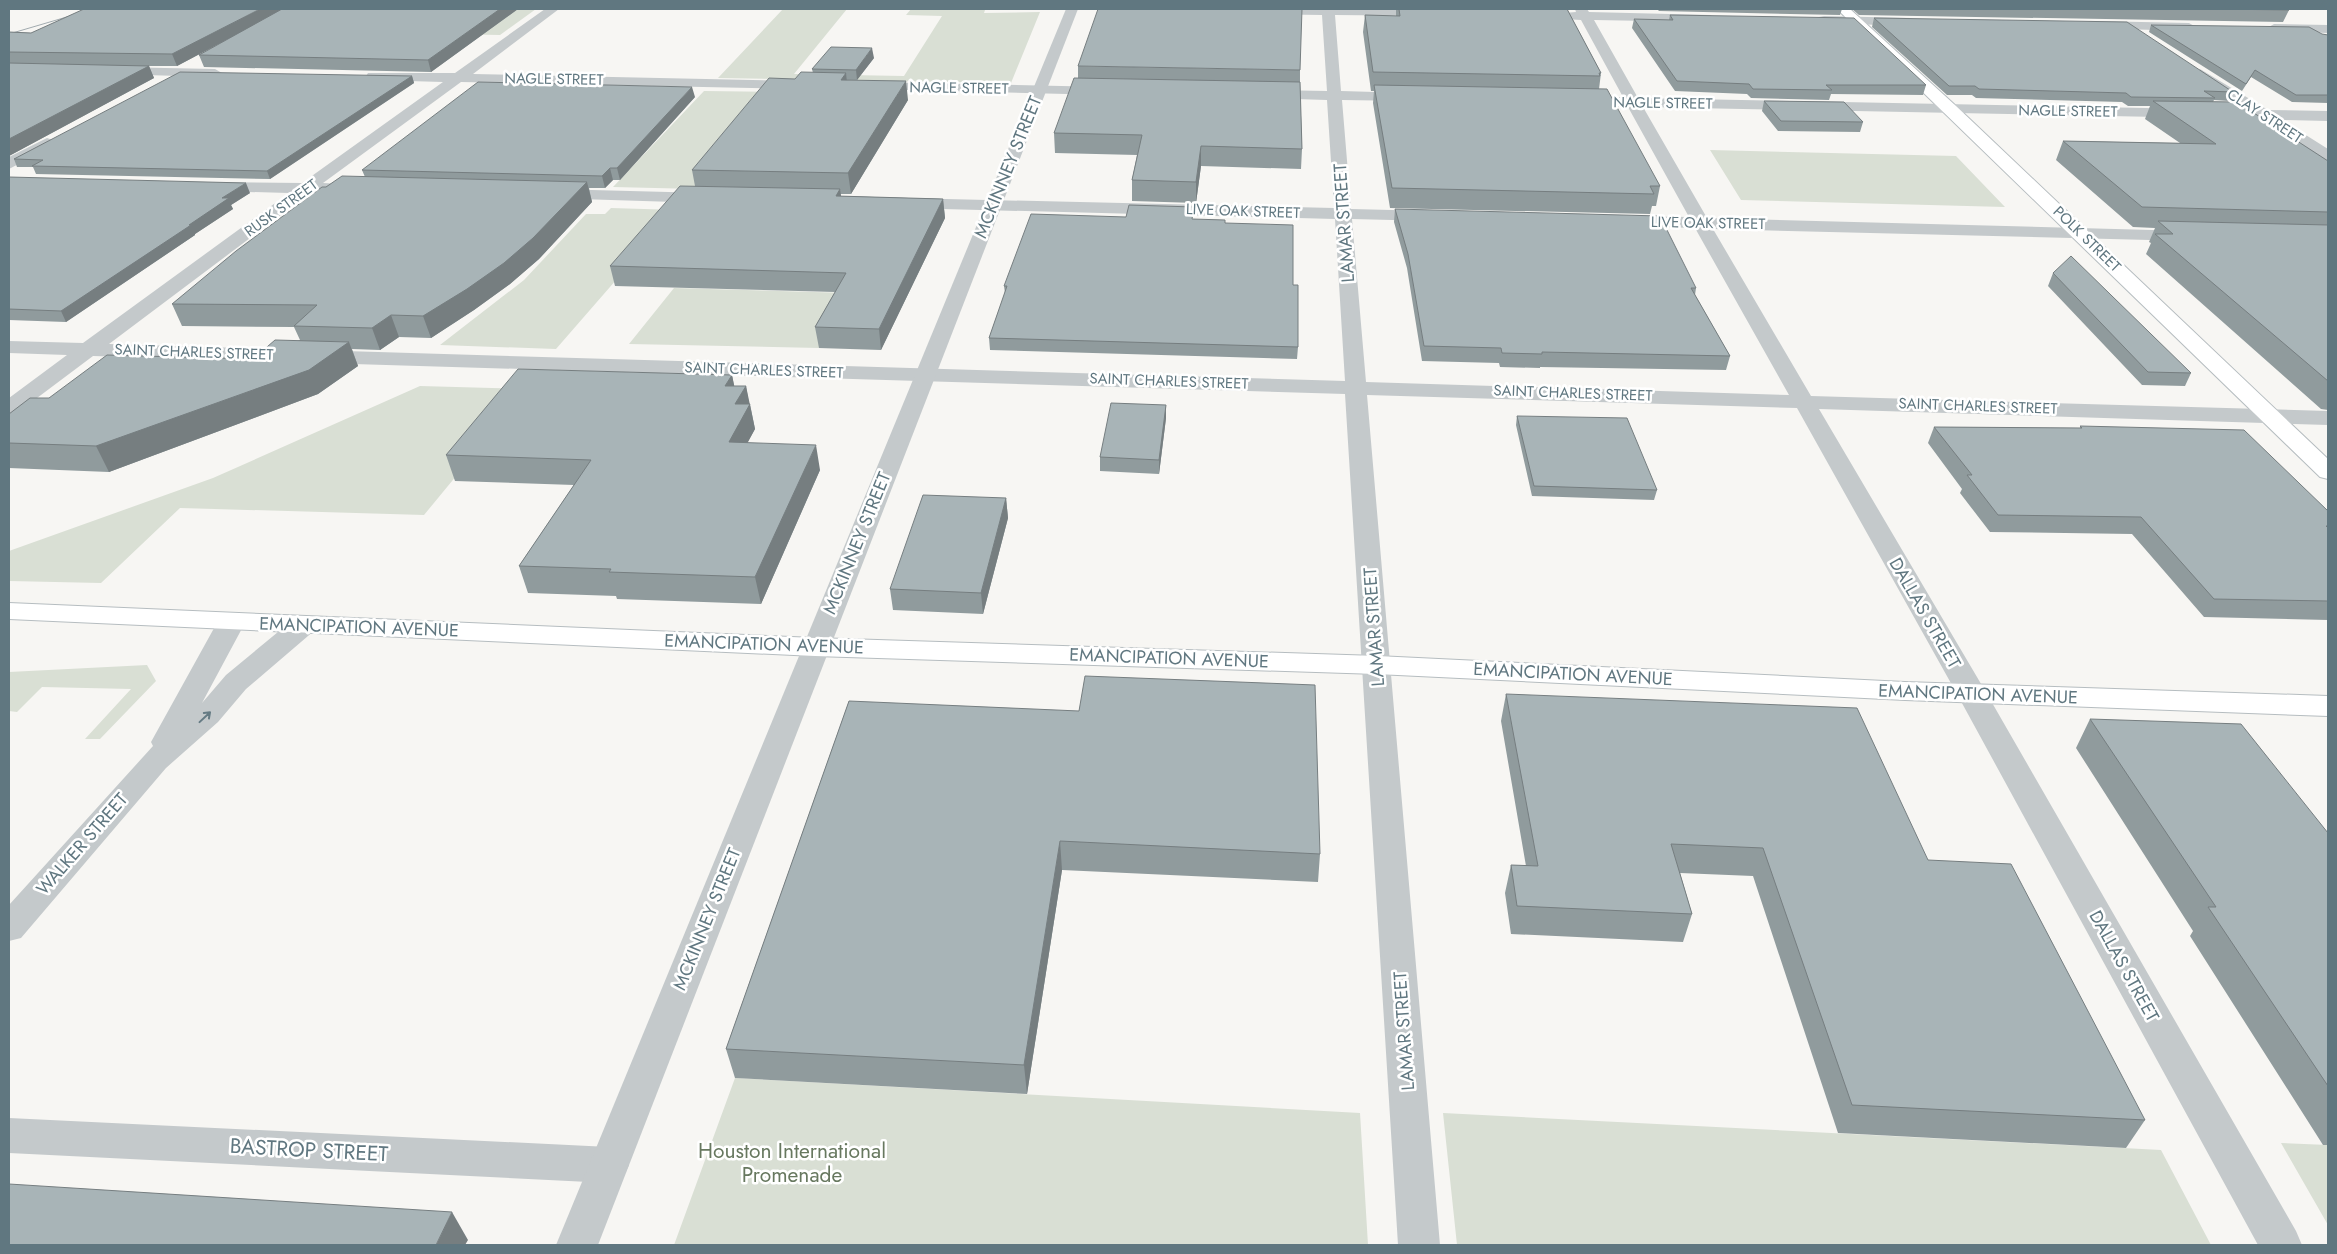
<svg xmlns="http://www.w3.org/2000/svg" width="2337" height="1254" font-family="Jost,sans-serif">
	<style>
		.green { fill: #d9dfd4 }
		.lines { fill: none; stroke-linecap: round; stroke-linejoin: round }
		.secondary-casing { stroke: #b6bdc0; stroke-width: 2 }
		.minor { fill: #c4c9cb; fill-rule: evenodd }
		.tertiary { fill: #c4c9cb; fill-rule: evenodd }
		.secondary { fill: #fff; fill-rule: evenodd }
		.tram { stroke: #a2abaf; stroke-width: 1 }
		.wall { fill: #909b9d }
		.shaded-wall { fill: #767e80 }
		.building { fill: #a8b4b7; stroke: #767e80 }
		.oneway { stroke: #657b84 }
		.labels { text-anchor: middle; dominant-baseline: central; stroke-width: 5; stroke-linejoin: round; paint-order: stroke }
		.far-street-label { font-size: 15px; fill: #607780; stroke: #fff }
		.street-label { font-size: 18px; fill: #607780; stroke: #fff }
		.near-street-label { font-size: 21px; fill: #607780; stroke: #fff }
		.near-park-label { font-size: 21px; fill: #67785f; stroke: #fff }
	</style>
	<rect width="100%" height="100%" fill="#f7f6f3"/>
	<path class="green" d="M427,9H536L500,35L388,33Z
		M783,9H847L794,74L904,76L942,16L906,15L911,9L985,10L984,13L1040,12L1011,83H1009L718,78Z
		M704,91L776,92L697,189L613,187Z
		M1710,150L1956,156L2005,207L1741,200Z
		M611,208L677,210L556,349L440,345L524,280L586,214H605Z
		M674,288L849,293L819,348L629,344Z
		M420,386L528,389L424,515L180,508L101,583L9,581V551L213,478Z
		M147,665L156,681L100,739H85L131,689L42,687L17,712L9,711V672Z
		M735,1078L1360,1113L1368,1245H674Z
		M1443,1113L2161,1150L2211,1245H1457Z
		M2281,1143L2328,1145V1225Z"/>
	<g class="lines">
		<defs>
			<path id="secondary" d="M1837,9H1850L1956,106L2328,459V479L2320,477Z
				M9,603L815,638L1377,656L1905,682L2328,696V716L1905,700L1377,674L815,656L9,619Z"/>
		</defs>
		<use href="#secondary" class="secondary-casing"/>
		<path class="minor" d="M545,9H559L473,74L802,81L809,85L802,89L461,82L323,183L363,185L366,189L363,193H310L109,344L1345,381L1335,219L905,208L899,207L896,203L899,199L905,198L1334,208L1327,100L1262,98L1255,94L1262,90L1327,91L1322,15L1203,13L1197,9H1434L1439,10L1440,13L1439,16L1335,15L1341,91L1409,93L1416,97L1409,101L1342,100L1351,209L1432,211L1438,212L1441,216L1438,220L1432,221L1352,219L1366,382L1789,395L1695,228L1625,226L1619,225L1616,221L1619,217L1625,216L1689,217L1628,107L1577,105L1570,101L1577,97H1623L1581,20L1564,19L1563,16L1564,13L1576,12L1575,9H1587L1589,12L1711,15L1712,18L1711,21L1706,22L1594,20L1638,98L2246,110L2195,76L2193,73L2200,69L2268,110L2328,111V121L2282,120L2328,149V161L2322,159L2261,119L1643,107L1707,218L2189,231L2195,232L2198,236L2195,240L2189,241L1713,229L1811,396L2328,411V425L1819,409L1987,694L2296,1231L2302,1245H2258L1957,694L1797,408L1367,395L1440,1245H1398L1345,394L93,356L17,413L9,415V398L67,355L9,353V341L83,343L289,193L210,191L204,190L202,186L204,182L302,183L443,82L373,80L368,79L366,76L368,73H455Z
			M1824,16L1911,18L1918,22L1911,26L1819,23L1818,20L1819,17Z
			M2094,21L2189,23L2196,27L2189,31L2089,28L2087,25L2089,22Z
			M2274,24L2328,25V33L2269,31L2267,28Z
			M115,67L215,69L222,73L215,77L110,74L108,71Z
			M870,82L1107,87L1114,91L1107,95L865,89L863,86L865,83Z
			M47,138L53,140L55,143L53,146L9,169V157Z
			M553,189L707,193L713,194L716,198L713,202L707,203L547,198L544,194L547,190Z
			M232,613L242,615L246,621L202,703L226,675L295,618L305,616L315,618L319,624L315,630L246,689L218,722L166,768L21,938L9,941V905L153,746L151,742L218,621L222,615Z
			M9,1118L609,1147L623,1152L629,1165L623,1178L609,1183L9,1153Z"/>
		<path class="tertiary" d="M1066,9H1078L598,1245H556Z"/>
		<use href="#secondary" class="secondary"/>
		<path class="tram" d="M9,34L94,9"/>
	</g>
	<path class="wall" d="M518,9L431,72L204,67L199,55L239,33L177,66H149L154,78L9,156V32L31,33Z
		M1396,9H1567L1601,73L1599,89L1660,186L1656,206H1652L1650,214L1390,208L1373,103L1374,91H1371L1363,32L1365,15L1396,16Z
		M1657,9H1842L1840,15L1659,11Z
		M1852,9H2286L2289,10L2283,22L1859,15Z
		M1670,15L1926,85L1923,95L1831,94L1829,100L1751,98L1747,94L1675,91L1632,28L1634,19L1669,20Z
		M1874,18L2233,92L2229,101L2214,100L2213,102L2328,161V410L2321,409L2146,254L2151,243L2149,242L2155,228L2133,227L2056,160L2063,141L2180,143L2145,119L2150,106H2128L2122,102L1976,98L1972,95H1947L1872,27Z
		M2151,25L2328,35V103L2292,102L2251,77L2242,91L2149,32Z
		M874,58L857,80H847L908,100L851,194H840L841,196L943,199L945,218L881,350L819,348L815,327L835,292L615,286L610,266L695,186L692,170L795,79L813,73L812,69Z
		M1078,66L1300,70V82L1302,149L1301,169L1201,166L1196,203L1132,201V180L1137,155L1055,153L1054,133L1078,78Z
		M412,76L414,83L270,179L36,174L33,167H17L14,159Z
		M695,97L620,180H613L605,188H589L592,202L539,259L510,284L474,310L431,338L399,337L380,350L352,349L358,366L318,394L109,472L9,468V414L49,398L253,359L300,340L294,327L182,326L172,304L326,187L365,177L362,170Z
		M1764,101L1863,122L1860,132L1778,131L1762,111Z
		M9,177L250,193L231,205L233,209L195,234V235L66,322L9,320Z
		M1395,209L1696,288L1695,295L1730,356L1726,370L1540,367V368L1500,367L1499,363L1422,361L1407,268L1394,222Z
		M1194,219L1225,223L1293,285L1298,347L1297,359L990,350L989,338L1005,293L1004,286Z
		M2053,273L2191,373L2185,386L2142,385L2048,286Z
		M732,375L734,386H746L749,404H750L755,429L747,443L820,470L761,604L617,599L616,596L528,593L519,566L574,485L455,481L446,455Z
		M1166,405V418L1159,474L1100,471V457Z
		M1517,416L1657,490L1654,500L1532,496L1516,425Z
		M2080,426L2328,511V620L2204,617L2132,534L1990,532L1960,493L1962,489L1928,443L1934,427L2080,428Z
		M1006,498L1008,518L983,614L893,610L890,589Z
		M1506,694L1928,860L2145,1120L2126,1148L1838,1133L1753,876L1680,873L1692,914L1683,942L1511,934L1505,893L1511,865L1526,866L1501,721Z
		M849,701L1320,854L1318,882L1062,870L1027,1094L735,1078L726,1049Z
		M2090,719L2328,833V1145H2323L2190,936L2193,931L2076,748Z"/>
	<path class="shaded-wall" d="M260,9H285L177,66L172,54Z
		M500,9H518L431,72L428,60Z
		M872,48L874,58L857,80L856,70Z
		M149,66L154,78L9,156V139Z
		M846,73L848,92L841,80Z
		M412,76L414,83L270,179L267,171Z
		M906,81L908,100L851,194L848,173Z
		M692,87L695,97L620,180L617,168Z
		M1201,146V166L1196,203V182Z
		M610,168L613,180L605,188L602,176Z
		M587,182L592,202L539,259L510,284L474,310L431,338L423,316Z
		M246,183L250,193L231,205L233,209L195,234V235L66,322L61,311L189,225L222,198Z
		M840,189L843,208L836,196Z
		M943,199L945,218L881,350L879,329Z
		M391,315L399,337L380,350L372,328Z
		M349,342L358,366L318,394L109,472L96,446Z
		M732,375L737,399L725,386Z
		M746,386L755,429L734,468L729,442L735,404Z
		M1166,405V418L1159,474V460Z
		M816,445L820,470L761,604L755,577Z
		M1006,498L1008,518L983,614L981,593Z
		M1060,841L1062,870L1027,1094L1024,1065Z
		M452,1212L468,1240L465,1245H436Z"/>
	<path class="building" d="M84,9H260L172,54L9,52V32L31,33Z
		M282,9H500L428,60L199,55Z
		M1098,9H1302L1300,70L1078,66Z
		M1399,9H1567L1601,73H1599L1600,76L1373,72L1365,15L1400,16Z
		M2217,9H2286L2289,10Z
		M1670,15L1854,18L1926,85H1826L1832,90L1753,89L1749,84L1677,81L1634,19L1673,20Z
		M1874,18L2127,22L2233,92L2204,91L2215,98L2131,97L2126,93L1979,89L1975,86H1949Z
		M2151,25L2309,27L2322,34L2328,35V95H2296L2255,70L2246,84Z
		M831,47L872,48L856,70L812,69Z
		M9,63L149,66L9,139Z
		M180,72L412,76L267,171L32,166L43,160L14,159Z
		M801,72L846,73L841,80L906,81L848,173L692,170L769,78L795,79Z
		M1074,78L1300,82L1302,149L1201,146L1196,182L1132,180L1142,135L1054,133Z
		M478,82L692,87L617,168H610L602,176L362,170Z
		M1374,85L1607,89L1660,186H1650L1654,194L1392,188Z
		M1764,101L1844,102L1863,122L1781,121Z
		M2153,101L2237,102L2328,161V212L2142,207L2063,141L2216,144Z
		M342,176L587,182L533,238L504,263L467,289L423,316L391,315L372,328L294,326L317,305L172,304L236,251L322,187H326Z
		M9,177L246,183L222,198H229L189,225H191L61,311L9,309Z
		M680,186L840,189L836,196L943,199L879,329L815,327L846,273L610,266Z
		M1129,205L1194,207L1192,219L1225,220V223L1293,225V285H1298V347L989,338L1007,286H1004L1031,214L1126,217Z
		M1395,209L1660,216L1696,288H1691L1730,356L1542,352V354L1502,353L1501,348L1424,346L1408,254Z
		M2158,221L2328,225V381L2155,234H2173Z
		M2071,256L2191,373L2148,372L2053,273Z
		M275,340L349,342L309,370L96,446L9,443V414L30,398H49L107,355L253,359Z
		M518,369L732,375L725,386H746L735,404H750L729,442L816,445L755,577L609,572L611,569L519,566L591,460L446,455Z
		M1111,403L1166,405L1159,460L1100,457Z
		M1517,416L1627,418L1657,490L1534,486Z
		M2080,426L2244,430L2328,511V526H2326L2328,528V601L2214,599L2141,517L1998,515L1967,475H1972L1934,427L2082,428Z
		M923,495L1006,498L981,593L890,589Z
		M1085,676L1315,685L1320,854L1060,841L1024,1065L726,1049L849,701L1079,711Z
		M1506,694L1857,708L1928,860L2011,864L2145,1120L1852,1105L1763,848L1671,844L1692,914L1517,906L1511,865L1538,866Z
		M2090,719L2241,724L2328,833V1086L2208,907H2216Z
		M9,1184L452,1212L436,1245H9Z"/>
	<defs><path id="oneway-shaft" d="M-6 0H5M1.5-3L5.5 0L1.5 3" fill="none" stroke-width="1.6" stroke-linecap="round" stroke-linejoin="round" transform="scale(1.25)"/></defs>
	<use class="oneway" href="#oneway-shaft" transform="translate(205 717) rotate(-43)"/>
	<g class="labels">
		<g class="far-street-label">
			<text transform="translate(554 79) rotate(1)">NAGLE STREET</text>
			<text transform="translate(959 88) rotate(1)">NAGLE STREET</text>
			<text transform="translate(1663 103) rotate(1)">NAGLE STREET</text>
			<text transform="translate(2068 111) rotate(1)">NAGLE STREET</text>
			<text transform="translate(2265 116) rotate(33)">CLAY STREET</text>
			<text transform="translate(281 208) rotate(-36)">RUSK STREET</text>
			<text transform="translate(1243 211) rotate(2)">LIVE OAK STREET</text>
			<text transform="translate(1708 223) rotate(1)">LIVE OAK STREET</text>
			<text transform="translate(2087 239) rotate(44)">POLK STREET</text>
			<text transform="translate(194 352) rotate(2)">SAINT CHARLES STREET</text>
			<text transform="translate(764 370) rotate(2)">SAINT CHARLES STREET</text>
			<text transform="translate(1169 381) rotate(2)">SAINT CHARLES STREET</text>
			<text transform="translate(1573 393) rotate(2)">SAINT CHARLES STREET</text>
			<text transform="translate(1978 406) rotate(2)">SAINT CHARLES STREET</text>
		</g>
		<g class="street-label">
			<text transform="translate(1008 167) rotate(-68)">MCKINNEY STREET</text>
			<text transform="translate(1344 223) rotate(-94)">LAMAR STREET</text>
			<text transform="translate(857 543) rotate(-68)">MCKINNEY STREET</text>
			<text transform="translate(1925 613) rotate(60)">DALLAS STREET</text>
			<text transform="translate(359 627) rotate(2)">EMANCIPATION AVENUE</text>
			<text transform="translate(1374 627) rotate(-94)">LAMAR STREET</text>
			<text transform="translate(764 644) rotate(2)">EMANCIPATION AVENUE</text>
			<text transform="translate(1169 658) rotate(2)">EMANCIPATION AVENUE</text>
			<text transform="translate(1573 674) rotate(3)">EMANCIPATION AVENUE</text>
			<text transform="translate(1978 694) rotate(2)">EMANCIPATION AVENUE</text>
			<text transform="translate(82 844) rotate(-49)">WALKER STREET</text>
			<text transform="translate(707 919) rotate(-68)">MCKINNEY STREET</text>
			<text transform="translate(2124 966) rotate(61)">DALLAS STREET</text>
			<text transform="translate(1404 1031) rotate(-94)">LAMAR STREET</text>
		</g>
		<g class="near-street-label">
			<text transform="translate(309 1150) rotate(3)">BASTROP STREET</text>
		</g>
		<g class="near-park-label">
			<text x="792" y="1151">Houston International<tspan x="792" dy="24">Promenade</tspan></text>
		</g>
	</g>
	<rect width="2337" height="1254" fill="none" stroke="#607780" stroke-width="20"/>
</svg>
